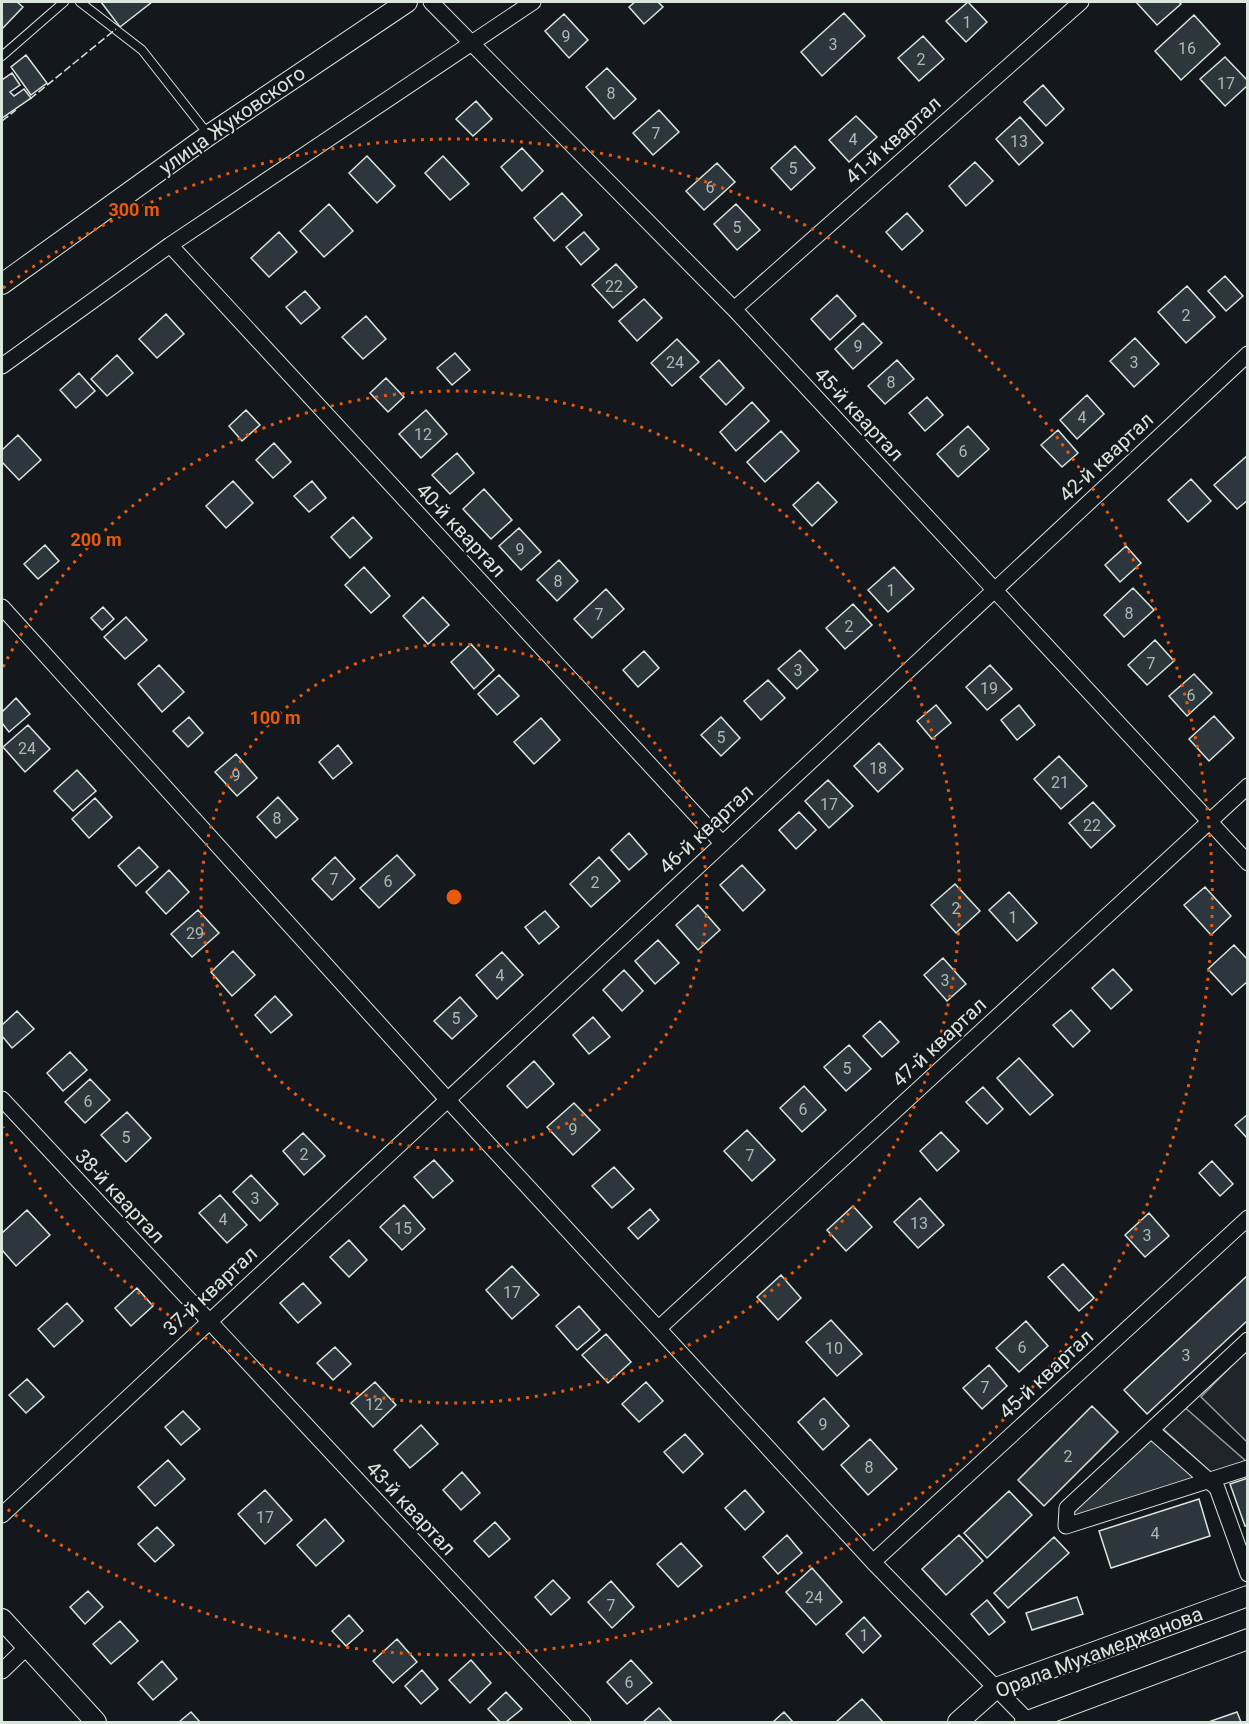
<svg xmlns="http://www.w3.org/2000/svg" width="1249" height="1724" font-family="Roboto,sans-serif">
	<style>
		.green { fill: #202428; stroke: #939e99; stroke-width: 1.5 }
		.building { fill: #2c363c; stroke: #d8e6dc; stroke-width: 1.5 }
		.lines { fill: none; stroke-linecap: round; stroke-linejoin: round }
		.service-casing { stroke: #d8e6dc; stroke-width: 10 }
		.minor-casing { stroke: #d8e6dc; stroke-width: 17 }
		.tertiary-casing { stroke: #d8e6dc; stroke-width: 22 }
		.service { stroke: #14181c; stroke-width: 8 }
		.minor { stroke: #14181c; stroke-width: 15 }
		.tertiary { stroke: #14181c; stroke-width: 20 }
		.fence { stroke: #d8e6dc; stroke-width: 1.5; stroke-dasharray: 8 3; stroke-linecap: butt }
		.ring { fill: none; stroke: #e8590c; stroke-width: 3; stroke-dasharray: 3 6 }
		.labels { text-anchor: middle; dominant-baseline: central; stroke-width: 4.5; stroke-linejoin: round; paint-order: stroke }
		.number-label { font-size: 16px; fill: #adbab4 }
		.street-label { font-size: 20px; fill: #d8e6dc; stroke: #14181c }
		.centre { fill: #e8590c; stroke: #14181c; stroke-width: 3 }
		.ring-label { font-size: 18px; text-anchor: middle; font-weight: bold; fill: #e8590c; stroke: #14181c; stroke-width: 4.5; stroke-linejoin: round; paint-order: stroke }
	</style>
	<rect width="100%" height="100%" fill="#14181c"/>
	<path class="green" d="M1247,1350V1442L1201,1397Z
		M1182,1405L1247,1462L1213,1474L1162,1428Z"/>
	<path class="building" d="M2,2H17L23,7L2,29Z
		M101,2H152L120,27Z
		M635,2H658L663,7L644,24L629,7Z
		M968,2L987,22L966,42L946,21Z
		M1136,2H1179L1181,4L1157,25Z
		M844,13L865,36L822,76L801,52Z
		M564,14L588,40L569,58L545,31Z
		M1194,15L1220,44L1181,80L1155,51Z
		M923,36L944,59L919,81L898,58Z
		M26,55L47,83L31,95L11,67Z
		M1225,57L1248,81V85L1225,106L1200,79Z
		M607,68L636,99L614,119L586,87Z
		M12,73L20,85L10,92L14,96L24,89L31,98L2,118V80Z
		M1043,85L1064,109L1046,126L1024,102Z
		M476,101L492,119L473,136L456,119Z
		M659,110L679,132L653,155L633,133Z
		M856,116L877,137L849,162L829,140Z
		M1020,117L1043,143L1019,165L996,139Z
		M795,146L815,168L791,190L771,168Z
		M522,148L543,171L522,191L501,167Z
		M367,156L395,186L377,203L349,173Z
		M443,156L469,184L450,200L425,173Z
		M975,162L993,181L966,206L949,186Z
		M717,163L735,182L704,210L686,191Z
		M562,193L582,215L554,241L534,218Z
		M329,204L353,231L324,257L300,231Z
		M736,204L760,230L737,250L714,224Z
		M907,213L923,231L902,250L886,232Z
		M279,232L297,252L269,277L251,258Z
		M584,232L599,249L581,265L566,247Z
		M616,264L637,287L613,308L592,285Z
		M1225,276L1243,296L1226,311L1208,291Z
		M1187,286L1215,317L1186,343L1158,312Z
		M305,291L320,308L301,324L286,307Z
		M837,295L856,316L830,340L811,319Z
		M644,299L662,318L637,341L619,321Z
		M166,314L184,334L157,358L139,339Z
		M366,316L386,339L363,359L342,337Z
		M863,323L882,343L853,369L835,349Z
		M1135,338L1159,364L1134,387L1110,361Z
		M677,339L699,362L672,386L651,363Z
		M455,353L470,370L452,385L437,368Z
		M117,355L133,373L107,396L91,379Z
		M719,360L744,388L726,405L700,377Z
		M897,360L914,379L885,404L868,386Z
		M79,373L95,391L76,408L60,390Z
		M386,378L404,397L388,412L370,393Z
		M1087,395L1104,414L1077,439L1060,420Z
		M927,397L943,415L925,431L909,413Z
		M752,402L769,421L736,451L720,432Z
		M246,410L260,425L242,441L229,426Z
		M426,410L447,434L421,458L399,434Z
		M968,426L989,449L958,477L937,454Z
		M1058,430L1078,453L1062,467L1041,445Z
		M781,431L799,451L765,482L747,462Z
		M18,435L41,460L19,480L2,462V450Z
		M274,443L291,462L273,478L256,460Z
		M457,453L474,473L450,494L432,475Z
		M1248,455V500L1237,509L1214,485Z
		M1191,479L1211,501L1188,522L1168,500Z
		M233,481L253,503L226,528L206,506Z
		M312,481L326,498L309,512L294,496Z
		M818,482L837,502L812,526L793,505Z
		M484,489L512,520L491,539L463,509Z
		M353,517L372,538L350,558L331,537Z
		M519,528L541,552L521,570L499,546Z
		M45,545L59,561L38,579L24,564Z
		M1126,546L1141,563L1120,582L1105,565Z
		M559,560L578,581L557,601L537,580Z
		M364,567L390,596L371,613L345,585Z
		M894,567L914,589L888,612L868,590Z
		M1133,588L1154,610L1124,637L1104,615Z
		M606,589L624,609L592,638L574,619Z
		M423,597L449,625L428,644L403,616Z
		M853,604L872,625L845,649L826,628Z
		M103,607L114,619L102,630L91,618Z
		M126,617L147,640L125,659L104,637Z
		M1155,640L1174,661L1147,685L1128,665Z
		M471,644L494,670L474,689L451,662Z
		M800,650L818,670L797,689L778,669Z
		M644,651L659,668L638,687L623,670Z
		M159,665L184,692L162,712L138,684Z
		M990,665L1012,689L987,710L966,687Z
		M1194,674L1212,693L1187,716L1169,696Z
		M499,675L519,696L497,715L478,694Z
		M768,680L785,698L761,720L744,701Z
		M16,698L30,714L9,732L2,723V712Z
		M936,705L951,723L932,739L917,721Z
		M1019,705L1035,725L1017,740L1001,720Z
		M1214,716L1234,738L1209,761L1189,739Z
		M189,717L203,733L188,747L173,731Z
		M721,717L740,738L721,756L701,735Z
		M541,718L560,740L534,764L514,742Z
		M28,725L50,749L25,772L3,747Z
		M879,743L903,769L878,792L854,766Z
		M338,745L352,763L333,779L319,762Z
		M236,754L257,778L237,796L215,772Z
		M1059,756L1087,786L1061,809L1034,779Z
		M77,770L96,791L73,811L54,791Z
		M828,780L853,806L829,828L805,801Z
		M278,797L298,819L276,838L257,817Z
		M95,798L112,817L89,838L72,819Z
		M1093,802L1115,826L1091,848L1069,823Z
		M799,812L816,830L796,849L779,830Z
		M629,833L647,854L629,870L611,850Z
		M139,847L158,867L136,886L118,866Z
		M397,855L415,875L379,908L360,888Z
		M335,857L355,879L332,900L312,879Z
		M599,857L620,881L591,907L570,884Z
		M742,865L765,890L743,911L720,885Z
		M169,870L189,892L166,914L146,892Z
		M955,884L980,911L956,933L931,905Z
		M1205,887L1231,916L1211,935L1184,905Z
		M1009,892L1037,923L1017,941L989,910Z
		M698,905L720,930L698,950L676,925Z
		M198,910L219,933L192,957L171,934Z
		M545,911L559,927L539,944L525,927Z
		M658,940L679,963L655,984L635,961Z
		M1234,945L1248,960V981L1232,995L1208,969Z
		M233,951L255,975L232,996L211,972Z
		M502,952L523,975L497,999L476,975Z
		M943,958L966,984L947,1001L924,975Z
		M1113,969L1132,990L1111,1009L1092,988Z
		M624,970L643,991L622,1011L603,990Z
		M275,996L292,1015L271,1033L255,1015Z
		M460,997L477,1016L452,1039L434,1021Z
		M1071,1010L1090,1031L1073,1047L1053,1025Z
		M17,1011L34,1029L12,1048L2,1036V1025Z
		M593,1017L610,1037L589,1054L573,1035Z
		M880,1021L899,1042L882,1057L863,1036Z
		M849,1045L871,1069L846,1091L824,1067Z
		M70,1052L87,1070L63,1091L47,1073Z
		M1019,1058L1053,1095L1030,1115L997,1078Z
		M534,1061L554,1084L527,1108L507,1086Z
		M90,1079L110,1100L85,1123L65,1102Z
		M804,1086L826,1110L802,1132L780,1108Z
		M983,1087L1003,1109L987,1124L966,1102Z
		M574,1103L600,1130L573,1155L547,1127Z
		M127,1112L151,1138L126,1162L101,1135Z
		M1248,1114V1139L1235,1125Z
		M747,1130L775,1160L752,1181L724,1151Z
		M941,1132L959,1151L937,1171L920,1151Z
		M303,1133L325,1156L304,1175L283,1151Z
		M434,1160L453,1181L433,1198L414,1177Z
		M1212,1161L1233,1184L1220,1196L1199,1173Z
		M614,1167L634,1189L612,1208L592,1186Z
		M251,1175L278,1204L260,1221L233,1192Z
		M220,1195L247,1225L227,1243L199,1213Z
		M920,1198L944,1225L918,1248L894,1222Z
		M404,1205L425,1229L402,1250L380,1227Z
		M853,1206L872,1227L846,1251L827,1230Z
		M650,1209L659,1220L638,1239L628,1228Z
		M27,1210L50,1235L16,1266L2,1250V1233Z
		M1149,1213L1169,1236L1145,1257L1125,1235Z
		M349,1240L367,1260L349,1277L330,1257Z
		M1063,1264L1094,1298L1079,1311L1048,1277Z
		M512,1266L539,1295L512,1319L486,1290Z
		M781,1275L801,1298L778,1320L757,1297Z
		M1248,1275V1320L1147,1414L1124,1390Z
		M303,1283L321,1303L298,1323L280,1303Z
		M137,1288L153,1306L131,1326L115,1308Z
		M67,1303L83,1321L54,1347L38,1329Z
		M579,1306L600,1330L577,1350L556,1326Z
		M831,1320L862,1354L837,1376L806,1342Z
		M1026,1321L1048,1346L1019,1372L996,1348Z
		M606,1334L631,1362L608,1383L582,1355Z
		M335,1347L351,1364L333,1380L317,1363Z
		M989,1365L1007,1386L982,1409L963,1388Z
		M27,1379L44,1397L26,1413L9,1395Z
		M375,1382L396,1405L373,1427L351,1403Z
		M646,1382L663,1401L639,1422L622,1404Z
		M824,1398L849,1426L823,1450L798,1422Z
		M1092,1406L1118,1432L1044,1506L1018,1480Z
		M183,1411L200,1429L181,1445L165,1427Z
		M421,1425L438,1444L410,1468L394,1450Z
		M685,1434L703,1454L683,1473L664,1452Z
		M1150,1437L1202,1479L1072,1519L1074,1508Z
		M870,1439L897,1469L868,1495L841,1465Z
		M168,1460L185,1479L155,1506L138,1487Z
		M462,1472L480,1493L461,1510L443,1490Z
		M1248,1478V1525L1245,1526L1230,1484Z
		M265,1490L292,1520L265,1544L238,1514Z
		M745,1490L764,1512L745,1530L725,1508Z
		M1009,1491L1032,1515L987,1558L964,1533Z
		M1199,1499L1210,1536L1111,1568L1099,1531Z
		M325,1519L344,1541L316,1566L297,1545Z
		M495,1522L510,1539L489,1557L474,1541Z
		M157,1527L174,1545L155,1562L138,1544Z
		M787,1535L802,1553L778,1574L763,1557Z
		M959,1535L983,1561L946,1595L922,1569Z
		M1054,1537L1069,1553L1008,1608L994,1593Z
		M681,1543L702,1566L678,1587L657,1564Z
		M812,1568L842,1602L816,1625L786,1592Z
		M553,1580L570,1598L551,1615L535,1597Z
		M611,1581L634,1607L612,1628L588,1602Z
		M88,1591L103,1607L85,1624L70,1607Z
		M1077,1597L1083,1614L1032,1630L1026,1613Z
		M987,1600L1005,1622L989,1635L971,1614Z
		M349,1615L363,1631L346,1646L332,1631Z
		M864,1617L881,1636L863,1653L846,1634Z
		M120,1621L138,1641L111,1664L93,1644Z
		M397,1639L417,1662L393,1683L373,1661Z
		M471,1660L491,1683L470,1703L449,1680Z
		M631,1660L652,1683L627,1704L607,1682Z
		M162,1661L177,1679L153,1700L138,1683Z
		M422,1670L438,1689L421,1704L405,1686Z
		M506,1692L522,1709L506,1722H500L488,1709Z
		M862,1699L883,1722H836Z
		M659,1708L672,1722H643Z
		M191,1712L200,1722H179Z
		M784,1712L793,1722H773Z
		M1237,1712L1241,1722H1212L1211,1721Z"/>
	<g class="lines">
		<defs>
			<path id="service" d="M80,2L142,50L208,134
				M2,56L64,2"/>
			<path id="minor" d="M431,2L734,309L1248,863
				M170,245L722,843
				M734,309L1081,2
				M2,366L170,245L533,2
				M2,607L447,1099L873,1562L1029,1722
				M2,1099L583,1722
				M659,1328L1248,786
				M1248,1340L1067,1508L1066,1526L1248,1468
				M1151,1430L1217,1488L1248,1574
				M2,1515L1248,354
				M873,1562L1248,1218
				M2,1671L27,1647"/>
			<path id="tertiary" d="M2,284L209,135L407,2
				M2,1619L96,1722
				M958,1722L996,1688L1248,1596
				M1025,1722L1248,1639"/>
		</defs>
		<use href="#service" class="service-casing"/>
		<use href="#minor" class="minor-casing"/>
		<use href="#tertiary" class="tertiary-casing"/>
		<use href="#service" class="service"/>
		<use href="#minor" class="minor"/>
		<use href="#tertiary" class="tertiary"/>
		<path class="fence" d="M30,99L116,29
			M2,121L16,110"/>
	</g>
	<g class="ring">
		<circle cx="454" cy="897" r="253"/>
		<path d="M3 667A506 506 0 1 1 3 1127"/>
		<path d="M3 288A758 758 0 1 1 3 1506"/>
	</g>
	<g class="labels">
		<g class="number-label">
			<text x="967" y="22">1</text>
			<text x="566" y="36">9</text>
			<text x="833" y="44">3</text>
			<text x="1187" y="48">16</text>
			<text x="921" y="59">2</text>
			<text x="1226" y="83">17</text>
			<text x="611" y="93">8</text>
			<text x="656" y="133">7</text>
			<text x="853" y="139">4</text>
			<text x="1019" y="141">13</text>
			<text x="793" y="168">5</text>
			<text x="710" y="187">6</text>
			<text x="737" y="227">5</text>
			<text x="614" y="286">22</text>
			<text x="1186" y="315">2</text>
			<text x="858" y="346">9</text>
			<text x="675" y="362">24</text>
			<text x="1134" y="362">3</text>
			<text x="891" y="382">8</text>
			<text x="1082" y="417">4</text>
			<text x="423" y="434">12</text>
			<text x="963" y="451">6</text>
			<text x="520" y="549">9</text>
			<text x="558" y="581">8</text>
			<text x="891" y="590">1</text>
			<text x="1129" y="613">8</text>
			<text x="599" y="614">7</text>
			<text x="849" y="626">2</text>
			<text x="1151" y="663">7</text>
			<text x="798" y="670">3</text>
			<text x="989" y="688">19</text>
			<text x="1191" y="695">6</text>
			<text x="721" y="737">5</text>
			<text x="27" y="748">24</text>
			<text x="878" y="768">18</text>
			<text x="236" y="775">9</text>
			<text x="1060" y="782">21</text>
			<text x="829" y="804">17</text>
			<text x="277" y="818">8</text>
			<text x="1092" y="825">22</text>
			<text x="334" y="879">7</text>
			<text x="388" y="881">6</text>
			<text x="595" y="882">2</text>
			<text x="956" y="908">2</text>
			<text x="1013" y="917">1</text>
			<text x="195" y="933">29</text>
			<text x="500" y="975">4</text>
			<text x="945" y="980">3</text>
			<text x="456" y="1018">5</text>
			<text x="847" y="1068">5</text>
			<text x="88" y="1101">6</text>
			<text x="803" y="1109">6</text>
			<text x="573" y="1129">9</text>
			<text x="126" y="1137">5</text>
			<text x="304" y="1154">2</text>
			<text x="750" y="1155">7</text>
			<text x="255" y="1198">3</text>
			<text x="223" y="1219">4</text>
			<text x="919" y="1223">13</text>
			<text x="403" y="1228">15</text>
			<text x="1147" y="1235">3</text>
			<text x="512" y="1292">17</text>
			<text x="1022" y="1347">6</text>
			<text x="834" y="1348">10</text>
			<text x="1186" y="1355">3</text>
			<text x="985" y="1387">7</text>
			<text x="374" y="1404">12</text>
			<text x="823" y="1424">9</text>
			<text x="1068" y="1456">2</text>
			<text x="869" y="1467">8</text>
			<text x="265" y="1517">17</text>
			<text x="1155" y="1533">4</text>
			<text x="814" y="1597">24</text>
			<text x="611" y="1605">7</text>
			<text x="864" y="1635">1</text>
			<text x="629" y="1682">6</text>
		</g>
		<g class="street-label">
			<text transform="translate(232 120) rotate(-35)">улица Жуковского</text>
			<text transform="translate(893 140) rotate(-42)">41-й квартал</text>
			<text transform="translate(859 414) rotate(47)">45-й квартал</text>
			<text transform="translate(1106 457) rotate(-43)">42-й квартал</text>
			<text transform="translate(461 530) rotate(47)">40-й квартал</text>
			<text transform="translate(706 829) rotate(-43)">46-й квартал</text>
			<text transform="translate(939 1042) rotate(-43)">47-й квартал</text>
			<text transform="translate(120 1196) rotate(47)">38-й квартал</text>
			<text transform="translate(210 1291) rotate(-43)">37-й квартал</text>
			<text transform="translate(1046 1374) rotate(-43)">45-й квартал</text>
			<text transform="translate(411 1508) rotate(47)">43-й квартал</text>
			<text transform="translate(1099 1652) rotate(-21)">Орала Мухамеджанова</text>
		</g>
	</g>
	<circle cx="454" cy="897" r="9" class="centre"/>
	<g class="ring-label">
		<text x="134" y="216">300 m</text>
		<text x="96" y="546">200 m</text>
		<text x="275" y="724">100 m</text>
	</g>
	<rect width="1249" height="1724" fill="none" stroke="#d8e6dc" stroke-width="6"/>
</svg>
